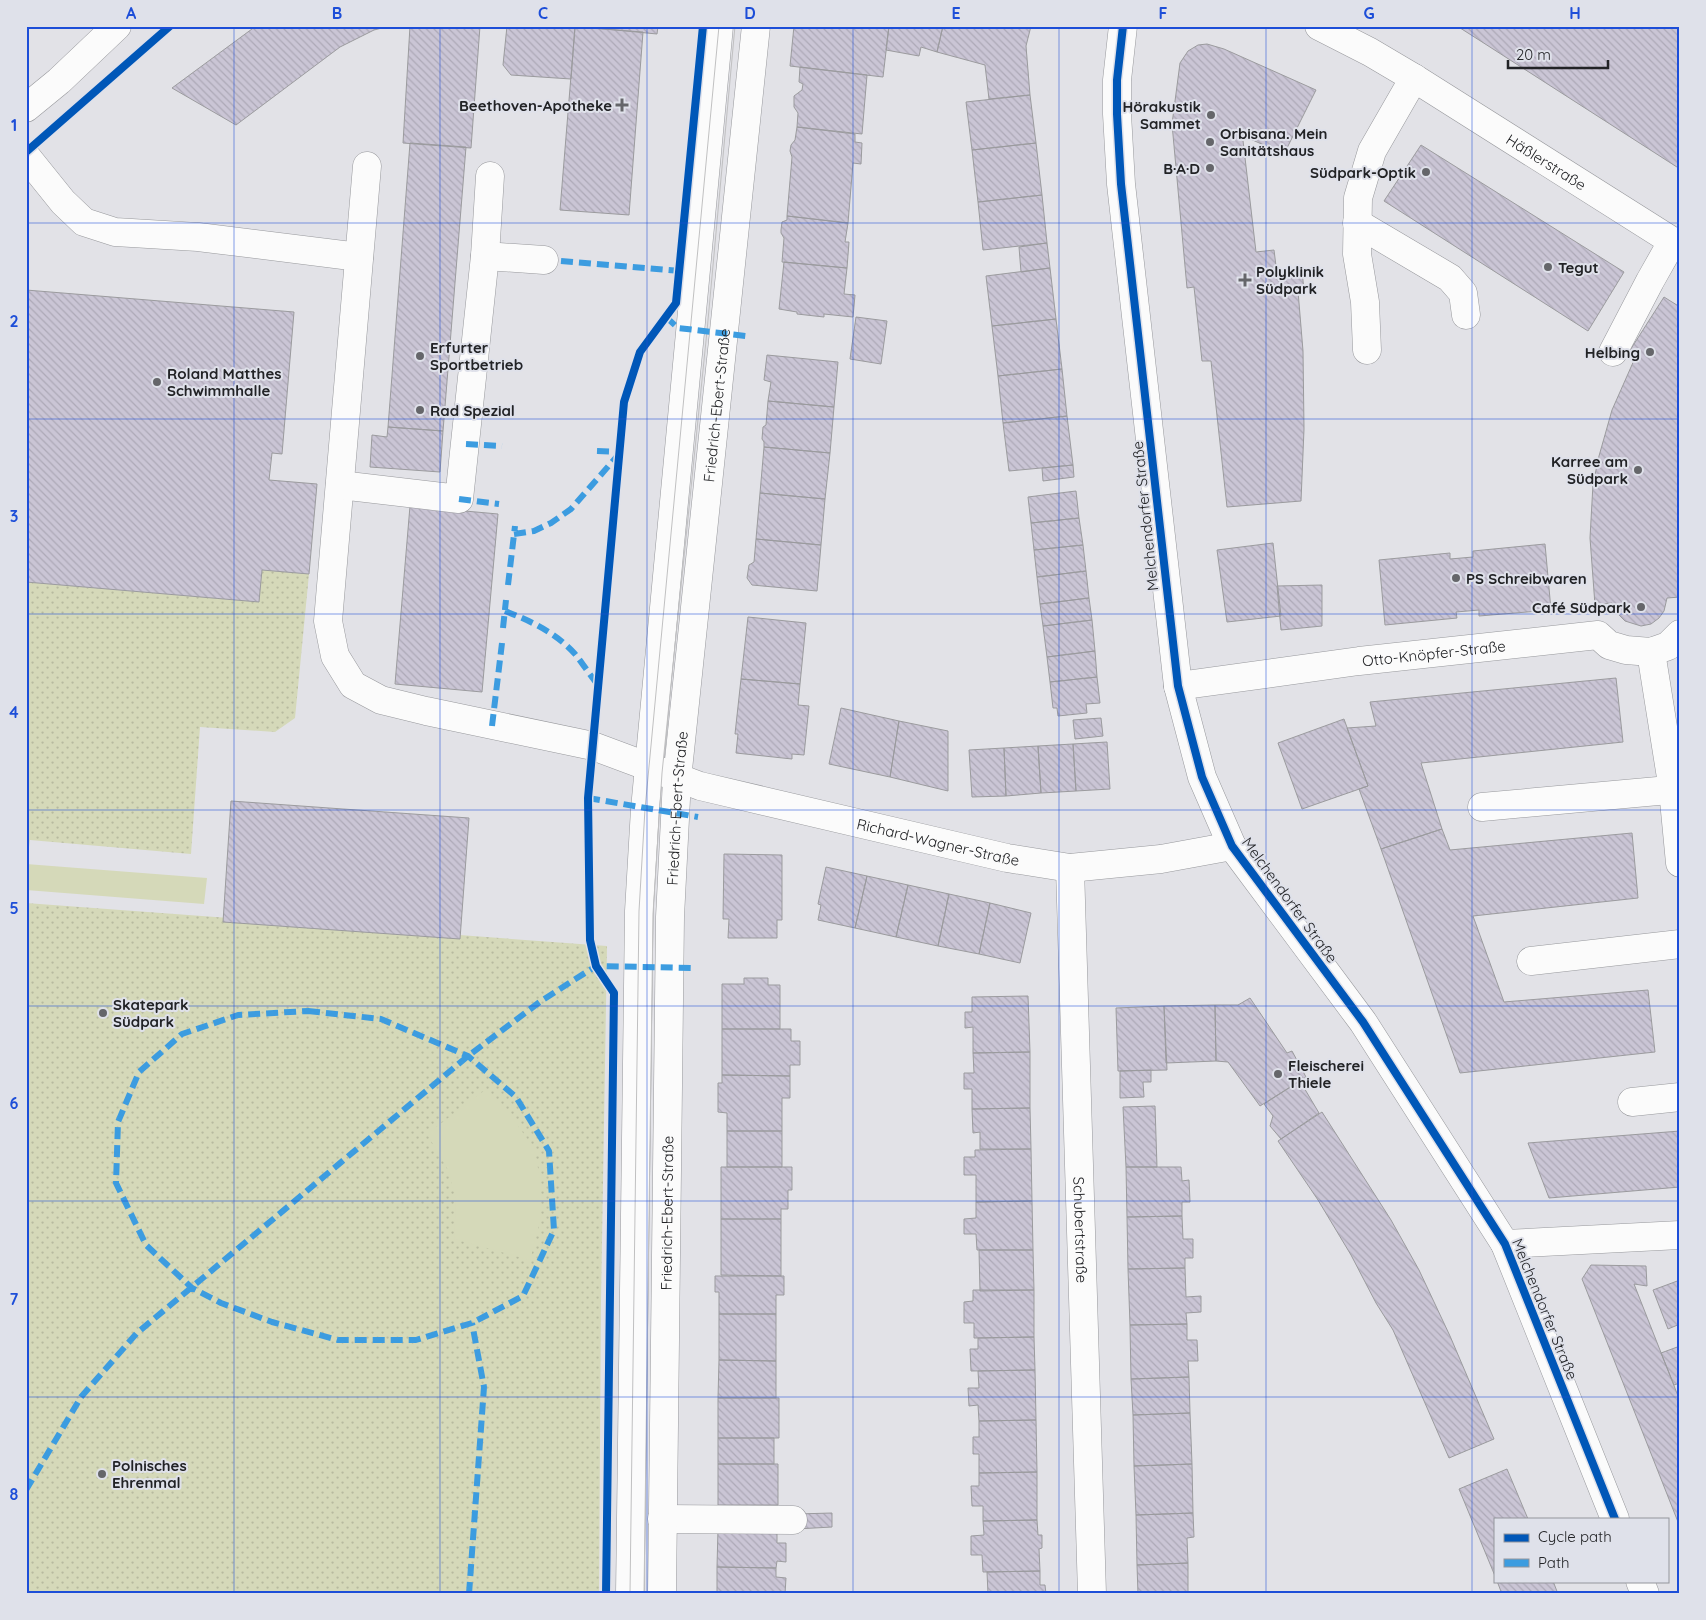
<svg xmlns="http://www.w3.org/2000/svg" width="1706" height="1620" font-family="Quicksand,sans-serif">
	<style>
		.park { fill: url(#park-dots) }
		.pitch { fill: #d5d9b9 }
		.building { fill: url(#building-back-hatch); stroke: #9b9b9e }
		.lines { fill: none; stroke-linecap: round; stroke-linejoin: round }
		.minor-casing { stroke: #97989c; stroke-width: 29 }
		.minor { stroke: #fbfbfb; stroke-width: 28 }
		.tram { stroke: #c0c0c1; stroke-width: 1 }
		.quiet { stroke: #3c9ce0; stroke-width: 6; stroke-dasharray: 12 6; stroke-linecap: butt }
		.cycleway-casing { stroke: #dfe1ea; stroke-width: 11 }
		.cycleway { stroke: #0057b8; stroke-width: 8 }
		.grid { fill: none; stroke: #1d4ed8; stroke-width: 1; stroke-opacity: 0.55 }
		.poi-dot { fill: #65666a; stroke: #dfe1ea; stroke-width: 2 }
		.labels { text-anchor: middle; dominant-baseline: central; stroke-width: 4; stroke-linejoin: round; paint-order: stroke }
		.poi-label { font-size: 15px; font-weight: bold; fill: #222326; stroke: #dfe1ea; text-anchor: start }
		.street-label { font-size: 15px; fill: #222326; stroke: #dfe1ea }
		.neatline { fill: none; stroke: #1d4ed8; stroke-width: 2 }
		.grid-label { font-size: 16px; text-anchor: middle; font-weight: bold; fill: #1d4ed8 }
	</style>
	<defs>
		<pattern id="park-dots" width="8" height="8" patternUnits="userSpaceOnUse" patternTransform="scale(1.25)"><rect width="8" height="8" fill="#d5d9b9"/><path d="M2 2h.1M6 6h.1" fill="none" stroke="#b7ba9f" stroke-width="1.8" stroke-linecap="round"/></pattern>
		<pattern id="building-back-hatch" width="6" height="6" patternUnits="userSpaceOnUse" patternTransform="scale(1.25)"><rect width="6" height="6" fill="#cac5d5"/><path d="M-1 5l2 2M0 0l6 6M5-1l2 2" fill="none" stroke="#ada9b7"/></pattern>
	</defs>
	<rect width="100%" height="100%" fill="#e2e2e7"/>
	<path class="park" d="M262,570L309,574L295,718L275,732L200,727L191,854L30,840L29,847L26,846V582L259,602Z
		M26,903L607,946L601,1301L599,1594H26Z"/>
	<path class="pitch" d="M26,864L207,878L204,904L26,890Z
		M485,1090L510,1115L534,1148L541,1183V1217L530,1260L454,1239L456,1200L448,1170L427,1134Z"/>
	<path class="building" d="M256,26H390L374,30L340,47L236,125L172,88Z
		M410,26H480L471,148L403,143Z
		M507,26L575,27L571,79L511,75L503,65Z
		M575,26H658L657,34Z
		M794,26H889L883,77L790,66Z
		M889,26H943L937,52L921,47L919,56L886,50Z
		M943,26H1031L1026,46L1030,95L989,99L985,65L937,52Z
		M1457,26H1680V169L1479,40Z
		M575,27L643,32L629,215L560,210Z
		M1207,44L1224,49L1316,90L1284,154L1248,138L1250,135L1242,132L1256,252L1274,250L1277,274L1302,271L1304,290L1298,291L1303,351L1304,429L1301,501L1227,507L1211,361H1202L1194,287L1187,288L1172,124L1180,63L1188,51L1198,45Z
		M800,67L867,75L862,134L797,127L798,113L794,107V96L802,90L803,84L799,82Z
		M1030,95L1036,143L972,150L966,102Z
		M797,127L855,134V142L862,143L861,164L853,163L848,223L787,216L792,157L790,151L791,145L795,140Z
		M410,143L466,147L443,431L388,427Z
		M1036,143L1042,195L978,202L972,150Z
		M1421,145L1624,272L1588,331L1384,201Z
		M1042,195L1047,243L983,250L978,202Z
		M787,216L848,223L845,242H849L847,268L782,262L784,238L781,233V230L782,222L787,220Z
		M1047,243L1050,268L1021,272L1019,247Z
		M784,262L847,268L844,294L855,295L853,317L824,314V317L797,314V312L779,309Z
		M1050,268L1056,319L992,326L986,276Z
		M26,290L294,312L282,454L272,453L269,480L317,484L309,574L262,570L259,602L26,582Z
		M1664,297L1680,307V597L1667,598L1664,611L1659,618L1651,624L1641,626L1625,621L1616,612L1612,603L1595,605L1590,538L1593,484L1599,456L1612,410L1635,358L1627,355Z
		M856,317L887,321L881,364L850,359Z
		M1056,319L1062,369L998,376L992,326Z
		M767,355L838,362L834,407L768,401L771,382L764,380Z
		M1062,369L1067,416L1003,423L998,376Z
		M768,401L834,407L830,453L764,447V442L762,439L763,427L766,425Z
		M1067,416L1073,465L1009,471L1003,423Z
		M388,427L443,431L440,472L370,467L372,435L387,437Z
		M764,447L830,453L825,499L760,493Z
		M1073,465L1074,477L1043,481L1042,468Z
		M1076,491L1079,518L1031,523L1028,497Z
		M760,493L825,499L821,545L756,539Z
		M410,506L498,514L482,692L395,684Z
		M1079,518L1083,545L1034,550L1031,523Z
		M756,539L821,545L817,591L752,585L747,578L749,565L754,562Z
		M1273,543L1281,616L1227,622L1217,550Z
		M1545,544L1551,610L1479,616V610L1456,612L1457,618L1385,625L1379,560L1450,553V559L1473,557V551Z
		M1083,545L1086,571L1037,577L1034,550Z
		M1086,571L1089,598L1040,604L1037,577Z
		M1322,585V626L1281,630L1277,586Z
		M1089,598L1092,620L1043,626L1040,604Z
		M748,617L806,623L800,684L741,679Z
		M1092,620L1095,651L1047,657L1043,626Z
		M1095,651L1097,677L1050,682L1047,657Z
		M1097,677L1100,703L1086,704L1087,713L1058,716L1057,708H1053L1050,682Z
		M1616,678L1623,742L1421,763L1442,829L1381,849L1359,789L1368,786L1347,728L1376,726L1370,702Z
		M741,679L800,684L798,705L809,706L804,755L792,754V759L736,753L738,734H735Z
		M841,708L899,721L890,777L829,764Z
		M1101,718L1103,736L1075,739L1073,720Z
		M1344,719L1368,786L1302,809L1278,743Z
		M899,721L948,731V791L890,777Z
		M1107,742L1110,789L1076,791L1073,744Z
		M1073,744L1076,791L1041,793L1038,746Z
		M1038,746L1041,793L1006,796L1004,748Z
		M1004,748L1006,796L972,797L969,750Z
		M231,801L469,818L460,939L223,922Z
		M1442,829L1450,850L1632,833L1638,898L1473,916L1504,1002L1648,990L1655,1052L1460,1073L1381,849Z
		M724,854L782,855V920H777V938H728L729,919H723Z
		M826,867L867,876L855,928L818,920L821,905L818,904Z
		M867,876L908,885L896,937L855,928Z
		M908,885L949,894L938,946L896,937Z
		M949,894L990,903L979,954L938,946Z
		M990,903L1031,913L1020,963L979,954Z
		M744,978H768V985H780V1029H722V984H744Z
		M1028,996L1030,1052L973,1053V1027L965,1028V1012H972V997Z
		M1250,998L1287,1053L1292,1051L1306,1077L1260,1106L1228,1062L1216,1061L1215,1005H1238Z
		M1215,1005L1216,1061L1166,1063L1164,1006Z
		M1164,1006L1167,1070L1118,1071L1116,1008Z
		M722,1029H791V1041H800V1065H790V1076L722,1075Z
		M1030,1052V1108L972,1109V1089H964V1073H974L973,1053Z
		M1151,1070V1082H1143L1144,1097L1120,1098V1071Z
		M722,1075L790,1076V1098H782V1131H727V1113L718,1112V1083H722Z
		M1300,1081L1319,1113L1281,1139L1270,1126L1273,1116L1264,1104Z
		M1155,1106L1157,1167H1126L1123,1107Z
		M1030,1108L1031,1149H980V1132L973,1133L972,1109Z
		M1322,1112L1391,1220L1419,1270L1450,1336L1494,1439L1449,1458L1393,1330L1376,1303L1351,1255L1318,1200L1278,1141Z
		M727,1131H782V1167H727Z
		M1680,1131V1187L1549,1198L1528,1143Z
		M1031,1149L1032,1201L976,1202V1175H964V1157H975V1150Z
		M721,1167H792V1190H788V1209H781V1219H721Z
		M1126,1167H1181L1182,1181L1189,1180L1190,1202H1182V1216L1127,1217Z
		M1032,1201L1033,1250H977L976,1234H964V1219L976,1218V1202Z
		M1182,1216L1183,1239H1193V1258H1185V1268L1128,1269L1127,1217Z
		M721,1219H781V1276L721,1275Z
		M979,1250H1033L1034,1290L980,1291Z
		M1591,1265L1646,1266L1647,1286L1634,1284L1680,1401V1527L1582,1279Z
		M1185,1268L1186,1297L1201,1296V1312L1186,1313L1187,1324L1130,1325L1128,1269Z
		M715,1276H784V1295H776V1314H719V1292H715Z
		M1680,1280V1324L1668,1329L1653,1290Z
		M973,1290H1034V1337L974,1338V1323H964V1302L973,1301Z
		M719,1314H776V1361L719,1360Z
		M1187,1324V1340H1197L1198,1361H1188L1189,1377L1131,1379L1130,1325Z
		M1034,1337L1035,1370L971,1371L970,1349H978V1338Z
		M1680,1346V1383L1674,1385L1661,1353Z
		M719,1360L776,1361V1398H718Z
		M1035,1370L1036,1420L979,1421L978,1405L969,1406L968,1388H979L978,1371Z
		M1189,1377L1190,1413L1133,1415L1131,1379Z
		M718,1398H779V1438H718Z
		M1190,1413L1192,1464L1134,1466L1133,1415Z
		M1036,1420L1037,1472L979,1473V1454H973V1437H979V1421Z
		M718,1438H774V1464H718Z
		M718,1464H778V1505H718Z
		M1192,1464L1193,1513L1136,1515L1134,1466Z
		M1507,1469L1528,1519H1495V1576L1459,1489Z
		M1037,1472V1520L983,1521V1506H972L971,1486H979V1473Z
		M832,1513V1527L796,1529V1514Z
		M1193,1513L1194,1537L1187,1538L1188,1563L1137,1565L1136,1515Z
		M1037,1520L1038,1535H1042V1548L1039,1549L1040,1571L983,1572L982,1555H971V1536L984,1535L983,1521Z
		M718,1529L777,1530V1543H786V1562L777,1561L776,1568L717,1567Z
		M1188,1563V1594H1138L1137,1565Z
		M717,1567L776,1568V1577L786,1578L785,1594H717Z
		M1040,1571V1585H1045L1046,1594H988L987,1572Z
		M1497,1581H1553L1558,1594H1502Z"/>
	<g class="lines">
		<defs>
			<g id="minor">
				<path d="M1123,26L1117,80V114L1121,184L1178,686L1202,777L1232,846L1363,1022L1505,1244L1615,1519"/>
				<path id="s1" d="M1319,26L1370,52L1414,78L1680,246"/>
				<path d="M26,108L59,81L117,26"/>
				<path d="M26,156L63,202L84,222L115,232L198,237L359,257"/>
				<path id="s2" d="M367,166L328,621L335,656L353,685L381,700L426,711L593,746L700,786L1007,858L1070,868L1161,859L1232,846"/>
				<path d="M1357,223L1450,278L1463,293L1466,315"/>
				<path d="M485,256L544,260"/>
				<path d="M1367,350L1365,302L1357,254L1358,198L1372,151L1414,78"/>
				<path d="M1613,352L1650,281L1672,242"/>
				<path d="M340,485L459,499L485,256L490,176"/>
				<path d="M1651,652L1673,790L1680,863"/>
				<path id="s3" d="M1178,686L1359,661L1598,635L1609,645L1626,650L1651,652L1668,646L1680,634"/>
				<path d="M1482,807L1680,789"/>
				<path id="s4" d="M1070,868L1092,1594"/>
				<path d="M1531,961L1680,944"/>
				<path d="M1632,1102L1680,1097"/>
				<path d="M1505,1244L1680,1235"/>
				<path d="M662,1519L793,1520"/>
				<path d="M1640,1581L1645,1594"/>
				<path d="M630,1594L639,911L645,809L719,26"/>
				<path id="s5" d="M662,1594L670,917L677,779L756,26"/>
			</g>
		</defs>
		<use href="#minor" class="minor-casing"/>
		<use href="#minor" class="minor"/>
		<path class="tram" d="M630,1594L639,911L645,809L719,26
			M644,1594L653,914L662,773L707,331L735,26"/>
		<path class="quiet" d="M561,261L680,271
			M666,317L678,328L746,336
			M466,444L502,446
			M597,451L621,452
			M459,499L499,504
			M514,534L534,531L551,523L571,509L619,454
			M508,585L515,526
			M505,611C531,621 556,633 575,654C583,664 590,675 598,685
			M503,628L506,600
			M492,726L502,643
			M588,798L698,817
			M308,1011L381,1019L468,1056L516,1097L549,1151L554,1230L523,1296L472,1323L416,1340H338L272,1322L221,1303L192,1288L146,1245L116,1183L118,1122L139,1072L182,1034L238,1015Z
			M26,1490L81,1397L137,1333L468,1056L541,1001L596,966L692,968
			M469,1594L484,1387L472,1323"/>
		<defs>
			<path id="cycleway" d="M1123,26L1117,80V114L1121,184L1178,686L1202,777L1232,846L1363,1022L1505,1244L1615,1519
				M26,152L170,26
				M606,1594L614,993L596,966L590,940L588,798L624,402L640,352L676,303L703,26"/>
		</defs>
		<use href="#cycleway" class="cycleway-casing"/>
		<use href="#cycleway" class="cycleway"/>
	</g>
	<path class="grid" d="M234,26V1594M440,26V1594M647,26V1594M853,26V1594M1059,26V1594M1266,26V1594M1472,26V1594M26,223H1680M26,419H1680M26,614H1680M26,810H1680M26,1006H1680M26,1201H1680M26,1397H1680"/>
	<g class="poi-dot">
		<path d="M619.5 97.5h5v5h5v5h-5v5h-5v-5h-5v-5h5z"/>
		<circle cx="1211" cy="115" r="5"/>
		<circle cx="1210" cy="142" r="5"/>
		<circle cx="1210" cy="168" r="5"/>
		<circle cx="1426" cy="172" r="5"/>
		<circle cx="1548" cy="267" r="5"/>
		<path d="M1242.5 272.5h5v5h5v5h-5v5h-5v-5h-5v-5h5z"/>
		<circle cx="1650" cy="352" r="5"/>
		<circle cx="420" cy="356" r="5"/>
		<circle cx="157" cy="382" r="5"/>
		<circle cx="420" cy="410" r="5"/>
		<circle cx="1638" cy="470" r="5"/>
		<circle cx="1456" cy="578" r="5"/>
		<circle cx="1641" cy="607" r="5"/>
		<circle cx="103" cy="1013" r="5"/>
		<circle cx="1278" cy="1074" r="5"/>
		<circle cx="102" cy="1474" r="5"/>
	</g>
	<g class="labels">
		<g class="poi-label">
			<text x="612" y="105" text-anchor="end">Beethoven-Apotheke</text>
			<text x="1201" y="106" text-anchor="end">Hörakustik<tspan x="1201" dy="17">Sammet</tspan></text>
			<text x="1220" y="133">Orbisana. Mein<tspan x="1220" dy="17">Sanitätshaus</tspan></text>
			<text x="1200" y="168" text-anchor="end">B·A·D</text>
			<text x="1416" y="172" text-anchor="end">Südpark-Optik</text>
			<text x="1558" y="267">Tegut</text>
			<text x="1256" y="271">Polyklinik<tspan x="1256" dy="17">Südpark</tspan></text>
			<text x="430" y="347">Erfurter<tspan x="430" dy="17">Sportbetrieb</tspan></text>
			<text x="1640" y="352" text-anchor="end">Helbing</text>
			<text x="167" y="373">Roland Matthes<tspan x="167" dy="17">Schwimmhalle</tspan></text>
			<text x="430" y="410">Rad Spezial</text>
			<text x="1628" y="461" text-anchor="end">Karree am<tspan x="1628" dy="17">Südpark</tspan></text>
			<text x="1466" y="578">PS Schreibwaren</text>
			<text x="1631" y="607" text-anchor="end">Café Südpark</text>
			<text x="113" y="1004">Skatepark<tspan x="113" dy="17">Südpark</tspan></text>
			<text x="1288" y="1065">Fleischerei<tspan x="1288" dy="17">Thiele</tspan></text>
			<text x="112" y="1465">Polnisches<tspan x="112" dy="17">Ehrenmal</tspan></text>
		</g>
		<g class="street-label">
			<text stroke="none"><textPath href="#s1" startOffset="265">Häßlerstraße</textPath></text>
			<text stroke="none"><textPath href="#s5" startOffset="1191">Friedrich-Ebert-Straße</textPath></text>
			<text transform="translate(1145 516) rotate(-96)">Melchendorfer Straße</text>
			<text stroke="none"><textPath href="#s3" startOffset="258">Otto-Knöpfer-Straße</textPath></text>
			<text stroke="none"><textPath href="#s5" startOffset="786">Friedrich-Ebert-Straße</textPath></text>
			<text stroke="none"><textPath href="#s2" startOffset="1134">Richard-Wagner-Straße</textPath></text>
			<text transform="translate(1290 900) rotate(54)">Melchendorfer Straße</text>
			<text stroke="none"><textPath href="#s5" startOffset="381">Friedrich-Ebert-Straße</textPath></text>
			<text stroke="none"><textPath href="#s4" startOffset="362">Schubertstraße</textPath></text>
			<text transform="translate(1545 1309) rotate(68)">Melchendorfer Straße</text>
		</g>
	</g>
	<rect width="1706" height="1620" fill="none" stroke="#dfe1ea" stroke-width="55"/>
	<rect x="1494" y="1518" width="175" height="65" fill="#dfe1ea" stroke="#93959c"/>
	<rect x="1504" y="1534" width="25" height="8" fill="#0057b8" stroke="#93959c"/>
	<text x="1538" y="1542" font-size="15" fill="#222326">Cycle path</text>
	<rect x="1504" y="1559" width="25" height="8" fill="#3c9ce0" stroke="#93959c"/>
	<text x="1538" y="1568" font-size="15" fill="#222326">Path</text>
	<path d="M1508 60v8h100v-8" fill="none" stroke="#222326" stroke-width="2.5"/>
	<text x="1516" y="60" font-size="15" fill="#222326" stroke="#dfe1ea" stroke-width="4" paint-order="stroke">20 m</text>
	<rect x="28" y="28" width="1650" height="1564" class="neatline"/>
	<g class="grid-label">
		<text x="131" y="19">A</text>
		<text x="337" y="19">B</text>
		<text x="543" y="19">C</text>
		<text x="750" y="19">D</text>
		<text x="956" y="19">E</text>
		<text x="1163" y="19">F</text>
		<text x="1369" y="19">G</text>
		<text x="1575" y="19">H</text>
		<text x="14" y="131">1</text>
		<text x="14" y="327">2</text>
		<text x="14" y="522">3</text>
		<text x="14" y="718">4</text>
		<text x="14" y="914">5</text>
		<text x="14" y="1109">6</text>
		<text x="14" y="1305">7</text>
		<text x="14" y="1500">8</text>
	</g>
</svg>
